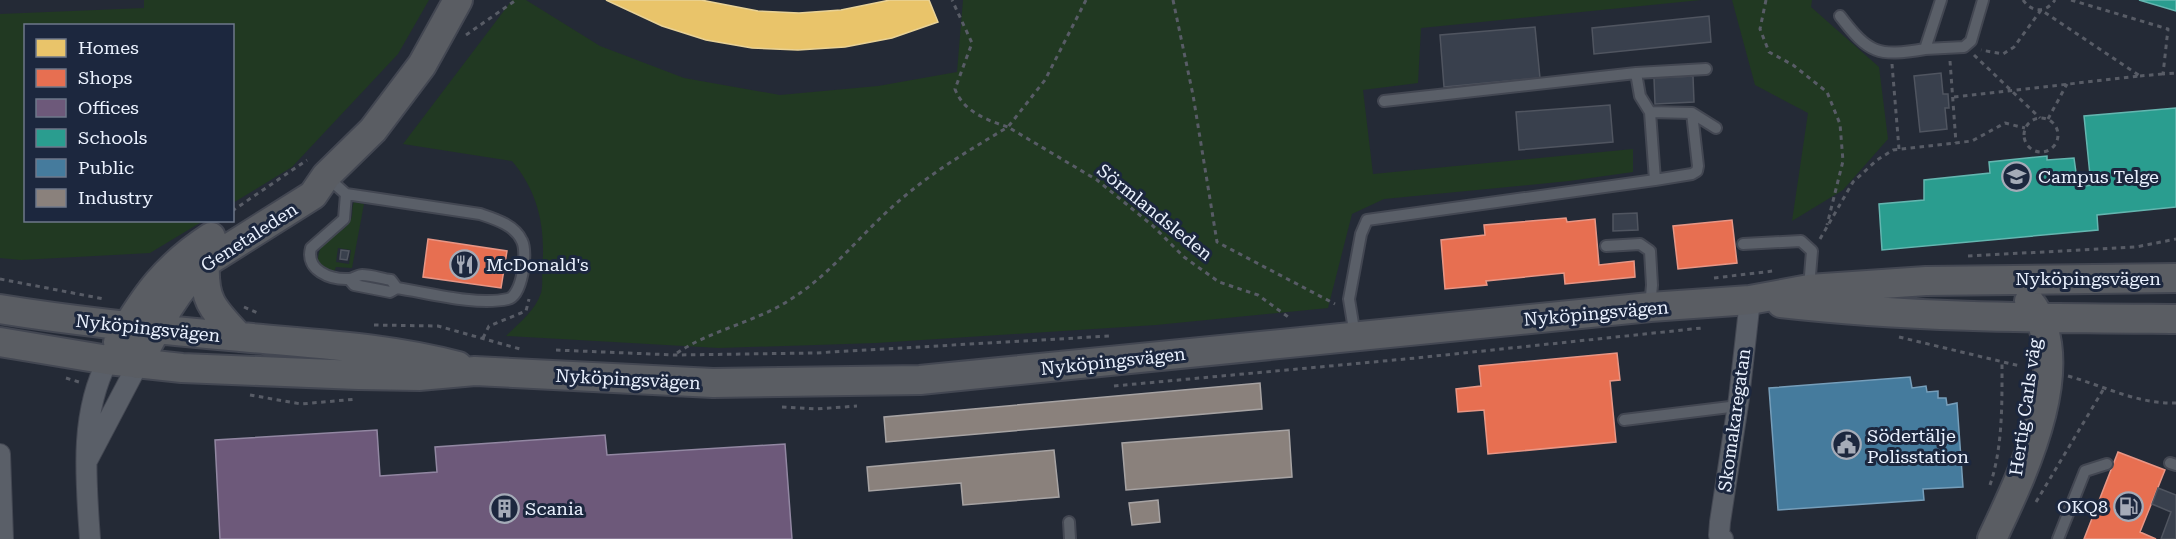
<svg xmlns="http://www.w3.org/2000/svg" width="2176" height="539" font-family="'Roboto Serif',serif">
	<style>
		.green { fill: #213922; fill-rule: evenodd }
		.homes { fill: #e9c46a; stroke: #e9d296; stroke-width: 1.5 }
		.shops { fill: #e76f51; stroke: #e89685; stroke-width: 1.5 }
		.offices { fill: #6d597a; stroke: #9287a2; stroke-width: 1.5 }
		.schools { fill: #2a9d8f; stroke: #64b6b0; stroke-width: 1.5 }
		.public { fill: #457b9d; stroke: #769eba; stroke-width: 1.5 }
		.industry { fill: #8a817c; stroke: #a7a3a3; stroke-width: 1.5 }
		.building { fill: #39404d; stroke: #505560; stroke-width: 1.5 }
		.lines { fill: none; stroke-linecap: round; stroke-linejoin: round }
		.lane-casing { stroke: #434752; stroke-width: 14 }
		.street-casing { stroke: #434752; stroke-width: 22 }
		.secondary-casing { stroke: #434752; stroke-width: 32 }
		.path { stroke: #585c66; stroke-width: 3; stroke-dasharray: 4.5 4.5; stroke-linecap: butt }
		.lane { stroke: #5a5f68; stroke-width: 10 }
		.street { stroke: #5a5f68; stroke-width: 20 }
		.secondary { stroke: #5a5d63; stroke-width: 28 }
		.labels { text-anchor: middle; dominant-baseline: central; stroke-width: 6; stroke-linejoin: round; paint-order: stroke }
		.poi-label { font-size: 18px; fill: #eaf1fe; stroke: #1c273e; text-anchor: start }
		.street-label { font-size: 18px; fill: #eaf1fe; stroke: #1c273e }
	</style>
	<rect width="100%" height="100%" fill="#242a36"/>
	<path class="green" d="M144,0H429L398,54L292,167L233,203L232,26H26V220L203,221L150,253L21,260L0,258V14L144,8Z
		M512,0H526L600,46L684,78L780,95L878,86L957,72L963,0H1701L1421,28L1418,83L1363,90L1373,174L1633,149V172L1569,181L1384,199L1352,214L1328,308L1156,325L876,343L719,348L506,336C519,323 535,311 541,293C543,286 542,277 542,270C546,229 539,193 512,161L403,144Z
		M1732,0H1812L1811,7L1879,67L1888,139L1843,190L1792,221L1808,113L1755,85Z
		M354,202L364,204L352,268L336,267L334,272L322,267L318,261C317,239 341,237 350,221C354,215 351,207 354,202ZM338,248L351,250L349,264L336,262Z"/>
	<path class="homes" d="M606,0H701L758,11L799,13L841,10L890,0H929L938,22L892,38L845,47L798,50L752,48L706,40L662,26Z"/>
	<path class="shops" d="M1566,218L1567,222L1595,219L1599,265L1634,261L1635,277L1565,284L1564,273L1486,281L1487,285L1445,289L1441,240L1485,235L1484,225Z
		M1732,220L1737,263L1678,269L1673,226Z
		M428,239L507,251L501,288L423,277Z
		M1617,353L1620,380L1610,381L1616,442L1488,454L1484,410L1458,412L1456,389L1481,386L1479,366Z
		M2118,452L2165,470L2140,532L2156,539H2084Z"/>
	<path class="offices" d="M377,430L380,476L437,472L435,447L605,435L607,455L785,444L792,539H220L215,440Z"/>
	<path class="schools" d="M2139,0H2176V11Z
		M2176,108V207L2097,215L2098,230L1882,250L1879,204L1924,200V180L1990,173L1989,162L2047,156V160L2074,158L2078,187L2091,185L2084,116Z"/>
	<path class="public" d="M1910,377L1912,388L1926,386L1927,392L1938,391V398H1946L1947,405L1957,403L1963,487L1923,489L1924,500L1778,510L1769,388Z"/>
	<path class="industry" d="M1260,383L1262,409L886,442L884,417Z
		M1289,430L1292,477L1126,490L1122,443Z
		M1054,450L1059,497L963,505L961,483L869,491L867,467Z
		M1158,500L1160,522L1132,525L1129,503Z"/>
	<path class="building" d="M1709,16L1711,42L1594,54L1592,28Z
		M1535,27L1540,78L1444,87L1440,35Z
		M1941,73L1943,94H1948L1949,108H1945L1947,129L1920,132L1914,76Z
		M1693,76L1694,102L1655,104L1654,78Z
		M1610,105L1613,142L1519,150L1516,112Z
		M1637,213L1638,230L1613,231V214Z
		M341,250L349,251L347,260L340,259Z
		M2158,488L2176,495V539H2161L2171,512L2152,504Z"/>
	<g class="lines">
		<defs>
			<path id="lane" d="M1840,16C1869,54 1878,57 1925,49L1941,0
				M1925,49L1964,47L1971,41L1983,0
				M1636,73L1706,69
				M1650,112L1692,113L1698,166L1697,171L1692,174L1655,180
				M1692,113L1716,128
				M328,178L346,194L480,214C495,219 515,225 522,241C528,253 522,296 508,299C476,306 429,293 397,288L390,292L354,285L349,279
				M346,194L344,219L311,248C305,270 330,280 349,279C353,279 358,275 362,275C372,275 382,279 391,280L397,288
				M1743,244L1801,241L1812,251L1809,288
				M1606,246L1640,244L1650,251L1652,285L1650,307
				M1355,336L1349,299L1361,234L1367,220L1655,180L1650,112L1640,96L1636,73L1384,101
				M1624,420L1738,406
				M2170,463L2176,465
				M1069,522L1070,539
				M2058,539L2085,471L2107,464"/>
			<path id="street" d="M0,454L3,539
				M88,459L138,364
				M90,539C86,480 79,415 108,360
				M1723,539L1719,535L1720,522L1739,398L1750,300"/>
			<path id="secondary" d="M205,263C203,302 214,310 239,337
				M1781,303C1912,318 2045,318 2176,319
				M0,309C80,322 160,330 241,337C314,344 387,347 458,366
				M0,342L108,360L182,368L358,375L419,376L475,371L713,383L920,380L1650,307L1750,300L1809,289L1926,281L2176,278
				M118,342C145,296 166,266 211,237
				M138,364C157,327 174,291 205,263L313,195L326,176L373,130L422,65L458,0
				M1992,539C2020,479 2079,362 2029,301"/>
		</defs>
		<use href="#lane" class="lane-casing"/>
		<use href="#street" class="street-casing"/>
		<use href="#secondary" class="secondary-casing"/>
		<path class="path" d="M1086,0L1045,80L1008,127L1097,180L1153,226L1184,257L1219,282L1258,295L1291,319
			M1173,0L1193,95L1217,242L1335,304
			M1766,0L1760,29L1769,52L1793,65L1827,92L1840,124L1843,161L1827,225
			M2023,0C2032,13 2046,13 2055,0
			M2071,0L2168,29L2163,74L2176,73
			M466,35L516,0
			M1974,55L2040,118
			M1950,61L1956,143
			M1892,64L1899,149
			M2140,76L2162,74
			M1954,97L2140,76L2041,10L2014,47L2003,54L1981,50
			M2024 135a17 17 0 1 1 34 0a17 17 0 1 1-34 0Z
			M2048,119L2067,84
			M232,211L307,160
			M1820,239L1853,182L1877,160L1893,150L1972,141L2005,123L2025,128
			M1968,256L2136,247L2176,239
			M1714,278L1773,271
			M0,279L104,299
			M244,307L260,314
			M374,325L438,326L520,349
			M1899,337L2020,366
			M483,338L489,326L526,311L529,299
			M556,350L675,355L815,353L1110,336
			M677,353C711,330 753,323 788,301C834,273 864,229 906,195C937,169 973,148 1008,127C986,120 963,111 955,89L972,43L952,0
			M2068,376C2104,386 2137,404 2176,403
			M66,378L79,382
			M1114,386L1416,358L1702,328
			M250,395L301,404L357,399
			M782,407L816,409L857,406
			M1990,485C2003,447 2002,402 2002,362
			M2036,502L2103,390"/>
		<use href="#lane" class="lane"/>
		<use href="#street" class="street"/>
		<use href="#secondary" class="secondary"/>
	</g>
	<defs>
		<symbol id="university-ring" viewBox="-11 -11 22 22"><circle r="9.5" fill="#1c273e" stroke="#a5abb8" stroke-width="1.5"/><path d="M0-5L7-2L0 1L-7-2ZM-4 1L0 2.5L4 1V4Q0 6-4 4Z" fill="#a5abb8"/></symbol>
		<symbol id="restaurant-ring" viewBox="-11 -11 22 22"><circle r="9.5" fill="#1c273e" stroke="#a5abb8" stroke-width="1.5"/><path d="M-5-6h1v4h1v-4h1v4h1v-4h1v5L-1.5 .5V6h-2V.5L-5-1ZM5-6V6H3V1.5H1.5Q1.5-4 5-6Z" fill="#a5abb8"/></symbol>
		<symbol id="civic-ring" viewBox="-11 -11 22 22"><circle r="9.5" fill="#1c273e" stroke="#a5abb8" stroke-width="1.5"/><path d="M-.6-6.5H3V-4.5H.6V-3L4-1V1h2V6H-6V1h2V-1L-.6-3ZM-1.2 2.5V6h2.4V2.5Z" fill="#a5abb8"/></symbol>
		<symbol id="fuel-ring" viewBox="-11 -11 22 22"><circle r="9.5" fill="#1c273e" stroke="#a5abb8" stroke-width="1.5"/><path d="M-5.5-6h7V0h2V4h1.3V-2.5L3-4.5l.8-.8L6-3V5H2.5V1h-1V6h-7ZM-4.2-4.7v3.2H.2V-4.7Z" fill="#a5abb8"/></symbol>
		<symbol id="building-ring" viewBox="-11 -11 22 22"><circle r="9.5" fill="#1c273e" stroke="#a5abb8" stroke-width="1.5"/><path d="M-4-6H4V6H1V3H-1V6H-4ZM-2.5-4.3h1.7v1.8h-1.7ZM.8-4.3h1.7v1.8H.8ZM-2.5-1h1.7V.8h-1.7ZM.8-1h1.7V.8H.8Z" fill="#a5abb8"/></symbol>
	</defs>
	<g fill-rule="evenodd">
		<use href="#university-ring" x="2000" y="160" width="33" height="33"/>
		<use href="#restaurant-ring" x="448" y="248" width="33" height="33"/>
		<use href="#civic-ring" x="1830" y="428" width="33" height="33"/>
		<use href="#fuel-ring" x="2112" y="490" width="33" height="33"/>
		<use href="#building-ring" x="488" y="492" width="33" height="33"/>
	</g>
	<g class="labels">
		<g class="poi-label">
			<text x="2038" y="176">Campus Telge</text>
			<text x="486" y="264">McDonald's</text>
			<text x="1867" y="435">Södertälje<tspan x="1867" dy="21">Polisstation</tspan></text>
			<text x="2108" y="506" text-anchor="end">OKQ8</text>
			<text x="525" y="508">Scania</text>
		</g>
		<g class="street-label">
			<text transform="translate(1155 212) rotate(39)">Sörmlandsleden</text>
			<text transform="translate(249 237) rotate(-33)">Genetaleden</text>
			<text x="2088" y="278">Nyköpingsvägen</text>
			<text transform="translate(1596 313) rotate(-5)">Nyköpingsvägen</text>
			<text transform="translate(148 328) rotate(6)">Nyköpingsvägen</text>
			<text transform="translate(1113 361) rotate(-6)">Nyköpingsvägen</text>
			<text transform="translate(628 379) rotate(3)">Nyköpingsvägen</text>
			<text transform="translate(2025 407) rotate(-82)">Hertig Carls väg</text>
			<text transform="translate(1734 420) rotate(-82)">Skomakaregatan</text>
		</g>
	</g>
	<rect x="24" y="24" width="210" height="198" fill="#1c273e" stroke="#6e788b" stroke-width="1.5"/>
	<rect x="36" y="39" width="30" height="18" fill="#e9c46a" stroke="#6e788b" stroke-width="1.5"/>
	<text x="78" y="54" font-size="18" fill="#eaf1fe">Homes</text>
	<rect x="36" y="69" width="30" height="18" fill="#e76f51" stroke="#6e788b" stroke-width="1.5"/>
	<text x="78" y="84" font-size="18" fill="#eaf1fe">Shops</text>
	<rect x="36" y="99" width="30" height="18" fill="#6d597a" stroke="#6e788b" stroke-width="1.5"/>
	<text x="78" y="114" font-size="18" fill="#eaf1fe">Offices</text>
	<rect x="36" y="129" width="30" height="18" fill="#2a9d8f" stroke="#6e788b" stroke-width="1.5"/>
	<text x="78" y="144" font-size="18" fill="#eaf1fe">Schools</text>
	<rect x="36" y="159" width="30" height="18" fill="#457b9d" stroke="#6e788b" stroke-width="1.5"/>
	<text x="78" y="174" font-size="18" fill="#eaf1fe">Public</text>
	<rect x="36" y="189" width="30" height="18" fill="#8a817c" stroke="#6e788b" stroke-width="1.5"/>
	<text x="78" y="204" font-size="18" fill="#eaf1fe">Industry</text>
</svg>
